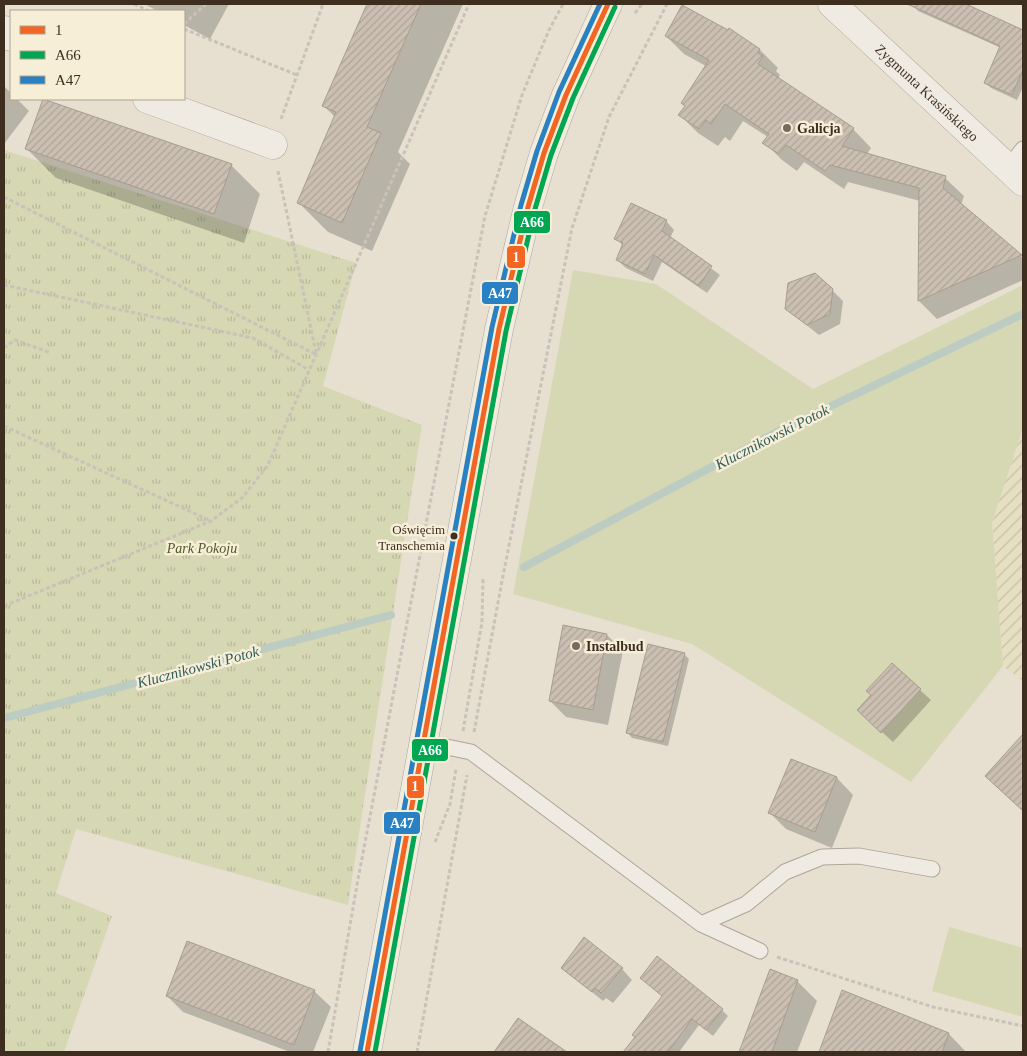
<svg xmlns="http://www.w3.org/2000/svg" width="1027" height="1056" font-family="'Times New Roman',serif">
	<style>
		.farmland { fill: url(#farmland-furrows) }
		.green { fill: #d6d7b3 }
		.park { fill: url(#park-tufts) }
		.shadow { fill: #0003 }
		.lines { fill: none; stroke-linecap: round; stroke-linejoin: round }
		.stream { stroke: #bcccc2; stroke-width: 8 }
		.building { fill: url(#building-hatch); stroke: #a89c90 }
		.service-casing { stroke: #ada599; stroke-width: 17 }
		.minor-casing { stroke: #ada599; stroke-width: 29 }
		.tertiary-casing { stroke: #ada599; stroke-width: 29 }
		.path { stroke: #c8c2b9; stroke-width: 3; stroke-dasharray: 4 2.5; stroke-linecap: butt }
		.service { stroke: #efebe3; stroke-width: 15 }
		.minor { stroke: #efebe3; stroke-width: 28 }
		.tertiary { stroke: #efebe3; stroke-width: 28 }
		.bus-1-casing { stroke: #f7eed8; stroke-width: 9 }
		.bus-2-casing { stroke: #f7eed8; stroke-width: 9 }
		.bus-3-casing { stroke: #f7eed8; stroke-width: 9 }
		.bus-1 { stroke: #f26522; stroke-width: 5 }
		.bus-2 { stroke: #00a651; stroke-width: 5 }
		.bus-3 { stroke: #2980c2; stroke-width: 5 }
		.poi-dot { fill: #786c5e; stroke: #f7eed8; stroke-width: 2 }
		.bus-dot { fill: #3d2e20; stroke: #f7eed8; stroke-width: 2 }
		.labels { text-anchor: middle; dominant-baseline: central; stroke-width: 5; stroke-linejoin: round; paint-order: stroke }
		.bus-label { font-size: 13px; fill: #3d2e20; stroke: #f7eed8; text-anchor: end }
		.street-label { font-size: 14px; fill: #3d2e20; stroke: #f7eed8 }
		.poi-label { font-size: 14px; font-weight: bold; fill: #3d2e20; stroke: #f7eed8; text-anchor: start }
		.park-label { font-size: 14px; font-style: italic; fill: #4d5a26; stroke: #f7eed8 }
		.water-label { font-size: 15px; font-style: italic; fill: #2f5d5a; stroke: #f7eed8 }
		.line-badge { stroke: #f7eed8; stroke-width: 2 }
		.badge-label { font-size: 14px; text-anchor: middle; font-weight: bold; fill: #fff }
	</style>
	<defs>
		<pattern id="farmland-furrows" width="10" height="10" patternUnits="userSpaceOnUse" patternTransform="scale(1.25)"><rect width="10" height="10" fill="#e6dfc2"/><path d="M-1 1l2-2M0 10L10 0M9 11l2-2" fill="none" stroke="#c6c0a6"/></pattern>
		<pattern id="park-tufts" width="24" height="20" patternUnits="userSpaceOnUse" patternTransform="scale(1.25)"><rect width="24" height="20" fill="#d6d7b3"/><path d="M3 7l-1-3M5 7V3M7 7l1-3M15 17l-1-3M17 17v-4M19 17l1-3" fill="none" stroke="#b9b99a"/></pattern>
		<pattern id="building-hatch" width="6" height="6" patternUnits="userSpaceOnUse" patternTransform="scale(1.25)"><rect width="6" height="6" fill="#cbbfb2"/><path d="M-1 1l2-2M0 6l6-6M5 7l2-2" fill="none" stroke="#afa499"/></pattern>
	</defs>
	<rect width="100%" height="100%" fill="#e7e0d1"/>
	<path class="farmland" d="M1023,427V681L1003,666L992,523Z"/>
	<path class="green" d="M573,270L656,284L813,389L1023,285V427L992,523L1003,666L911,782L692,644L513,594Z
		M949,927L1023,948V1017L932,991Z"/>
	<path class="park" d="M4,150L356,263L323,386L422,425L348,905L76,829L56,893L112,916L64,1052H4Z"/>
	<path class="shadow" d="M144,4H229L210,39L184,25V11H158Z
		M368,4H463L398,152L410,164L372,251L328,232L299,203L335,117L324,106Z
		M913,4H963L1023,31V87L1017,100L991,88L986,83L1001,48L918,11Z
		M730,30L760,50L778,68L776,71L780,75L778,79L853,129L871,148L867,154L945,178L964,196L961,205L1023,258V280L937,319L919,301L920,201L848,182L844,189L804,162L797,171L782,160L764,142L768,137L743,121L730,141L725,137L718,146L698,133L680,115L706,66L684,54L666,36L728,32Z
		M4,86L11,93V99H17L29,111L4,144Z
		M27,149L231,165L260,194L244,243L56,178Z
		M666,221L674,230L670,238L720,275L707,293L662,262L653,281L626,268L617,260L623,246L616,238Z
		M832,290L843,301L840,324L819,335L786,309Z
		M607,635L623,651L608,725L566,717L550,701Z
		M684,654L689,659L668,746L632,738L627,732Z
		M920,690L931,700L893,742L869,720Z
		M1016,744L1023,750V810L997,786Z
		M791,760L837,778L853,795L832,848L786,829L770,813Z
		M562,968L622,969L632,980L613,1003L606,998L603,1001Z
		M770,971L797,981L817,1001L797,1052H741Z
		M314,991L331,1007L313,1052H290L183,1012L167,996Z
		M843,991L949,1034L966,1052H821Z
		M663,996L722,1010L728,1016L713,1036L699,1025L679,1052H625Z
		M519,1020L555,1046L562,1052H496Z"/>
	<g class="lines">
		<path class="stream" d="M524,567L779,431L1023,314
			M4,718L391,615"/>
	</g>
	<path class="building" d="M367,4H421L367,127L381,133L342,223L297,203L336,112L322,106Z
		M907,4H966L1023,30V70L1012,95L984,83L1000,46Z
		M682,5L728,30L729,28L760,49L758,53L763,56L758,64L854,128L842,146L946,176L943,188L1022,255L918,301L919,188L830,165L825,171L786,145L779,154L762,143L769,134L725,104L711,124L706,120L699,129L678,115L685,106L681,103L709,60L665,36Z
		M43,99L232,164L214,214L25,149Z
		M631,203L667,220L662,231L712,266L699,286L654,255L645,274L616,260L623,243L614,239Z
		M815,273L833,289L830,314L807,325L785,309L788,283Z
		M563,625L607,634L593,710L549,701Z
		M648,644L685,653L663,742L626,733Z
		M892,663L921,689L881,733L857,710L871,695L866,691Z
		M1023,734V811L985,776Z
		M791,759L837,777L815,832L768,813Z
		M584,937L623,968L601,993L595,988L592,992L561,968Z
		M187,941L315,990L294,1045L166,996Z
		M657,956L723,1009L706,1030L692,1019L668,1052H623L635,1037L632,1035L662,996L640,978Z
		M770,969L798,980L772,1052H739Z
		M842,990L949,1033L942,1052H819Z
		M518,1018L567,1052H494Z"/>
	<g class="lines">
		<defs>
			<path id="service" d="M1008,168L1023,149
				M423,742L471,752L701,924L760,951
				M701,924L746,904L785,872L822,857L859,856L932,869"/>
			<path id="minor" d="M4,30L11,37
				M147,99L273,145"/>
			<g id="tertiary">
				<path id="s1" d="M832,4L1023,182"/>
				<path d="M367,1052L499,329L528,207L544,153L566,95L608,4"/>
			</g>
		</defs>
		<use href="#service" class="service-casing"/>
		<use href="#minor" class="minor-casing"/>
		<use href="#tertiary" class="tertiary-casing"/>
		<path class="path" d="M134,4L149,11
			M635,13L642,4
			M184,24L206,4
			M184,29L297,75
			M281,119L323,4
			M278,171L316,353
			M4,197L315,354
			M4,285L253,338L309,370
			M4,348L15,340L51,353
			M4,426L211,521
			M4,606L211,521L242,498L268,465L469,4
			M463,731L482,622L483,579
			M474,732L502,581L572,228L609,117L667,4
			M435,842L450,804L456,769
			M777,957L933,1007L1023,1026
			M328,1052L358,879L485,216L522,95L549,30L563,4
			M417,1052L467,775"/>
		<use href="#service" class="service"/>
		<use href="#minor" class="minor"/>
		<use href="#tertiary" class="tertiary"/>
		<defs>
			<path id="bus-1" d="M367,1052L499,329L528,207L544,153L566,95L608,4"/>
			<path id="bus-2" d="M375,1052L506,331L535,209L551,155L573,98L615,7"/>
			<path id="bus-3" d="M360,1051L492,327L521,205L537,151L559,92L600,4"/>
		</defs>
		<use href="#bus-1" class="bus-1-casing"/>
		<use href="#bus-2" class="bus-2-casing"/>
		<use href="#bus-3" class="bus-3-casing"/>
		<use href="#bus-1" class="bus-1"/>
		<use href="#bus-2" class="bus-2"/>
		<use href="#bus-3" class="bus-3"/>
	</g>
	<g class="poi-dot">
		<circle cx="787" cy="128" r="5"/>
		<circle cx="576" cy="646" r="5"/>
	</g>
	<circle class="bus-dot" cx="454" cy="536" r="4.5"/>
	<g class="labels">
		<g class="bus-label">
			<text x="445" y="529">Oświęcim<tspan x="445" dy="16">Transchemia</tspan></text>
		</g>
		<g class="street-label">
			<text stroke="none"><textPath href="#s1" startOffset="130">Zygmunta Krasińskiego</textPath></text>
		</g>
		<g class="poi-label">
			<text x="797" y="128">Galicja</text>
			<text x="586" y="646">Instalbud</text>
		</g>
		<g class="park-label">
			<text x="202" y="548">Park Pokoju</text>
		</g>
		<g class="water-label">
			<text transform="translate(772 437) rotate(-27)">Klucznikowski Potok</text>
			<text transform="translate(198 667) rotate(-15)">Klucznikowski Potok</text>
		</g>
	</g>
	<g class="line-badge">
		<rect x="513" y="210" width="38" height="24" rx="5" fill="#00a651"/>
		<rect x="506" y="245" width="20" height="24" rx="5" fill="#f26522"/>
		<rect x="481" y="281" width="38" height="24" rx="5" fill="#2980c2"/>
		<rect x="411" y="738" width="38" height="24" rx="5" fill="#00a651"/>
		<rect x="406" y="775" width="19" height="24" rx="5" fill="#f26522"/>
		<rect x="383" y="811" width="38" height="24" rx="5" fill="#2980c2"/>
	</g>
	<g class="badge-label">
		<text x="532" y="227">A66</text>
		<text x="516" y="262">1</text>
		<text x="500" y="298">A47</text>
		<text x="430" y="755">A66</text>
		<text x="415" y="791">1</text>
		<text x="402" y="828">A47</text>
	</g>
	<rect width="1027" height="1056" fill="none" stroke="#3d2e20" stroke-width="10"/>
	<rect x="10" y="10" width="175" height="90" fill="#f7eed8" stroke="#ada18e"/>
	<rect x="20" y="26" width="25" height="8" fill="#f26522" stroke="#ada18e"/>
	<text x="55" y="35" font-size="15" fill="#3d2e20">1</text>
	<rect x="20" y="51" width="25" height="8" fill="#00a651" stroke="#ada18e"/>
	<text x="55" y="60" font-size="15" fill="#3d2e20">A66</text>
	<rect x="20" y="76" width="25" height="8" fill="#2980c2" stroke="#ada18e"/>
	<text x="55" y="85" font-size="15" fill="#3d2e20">A47</text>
</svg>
